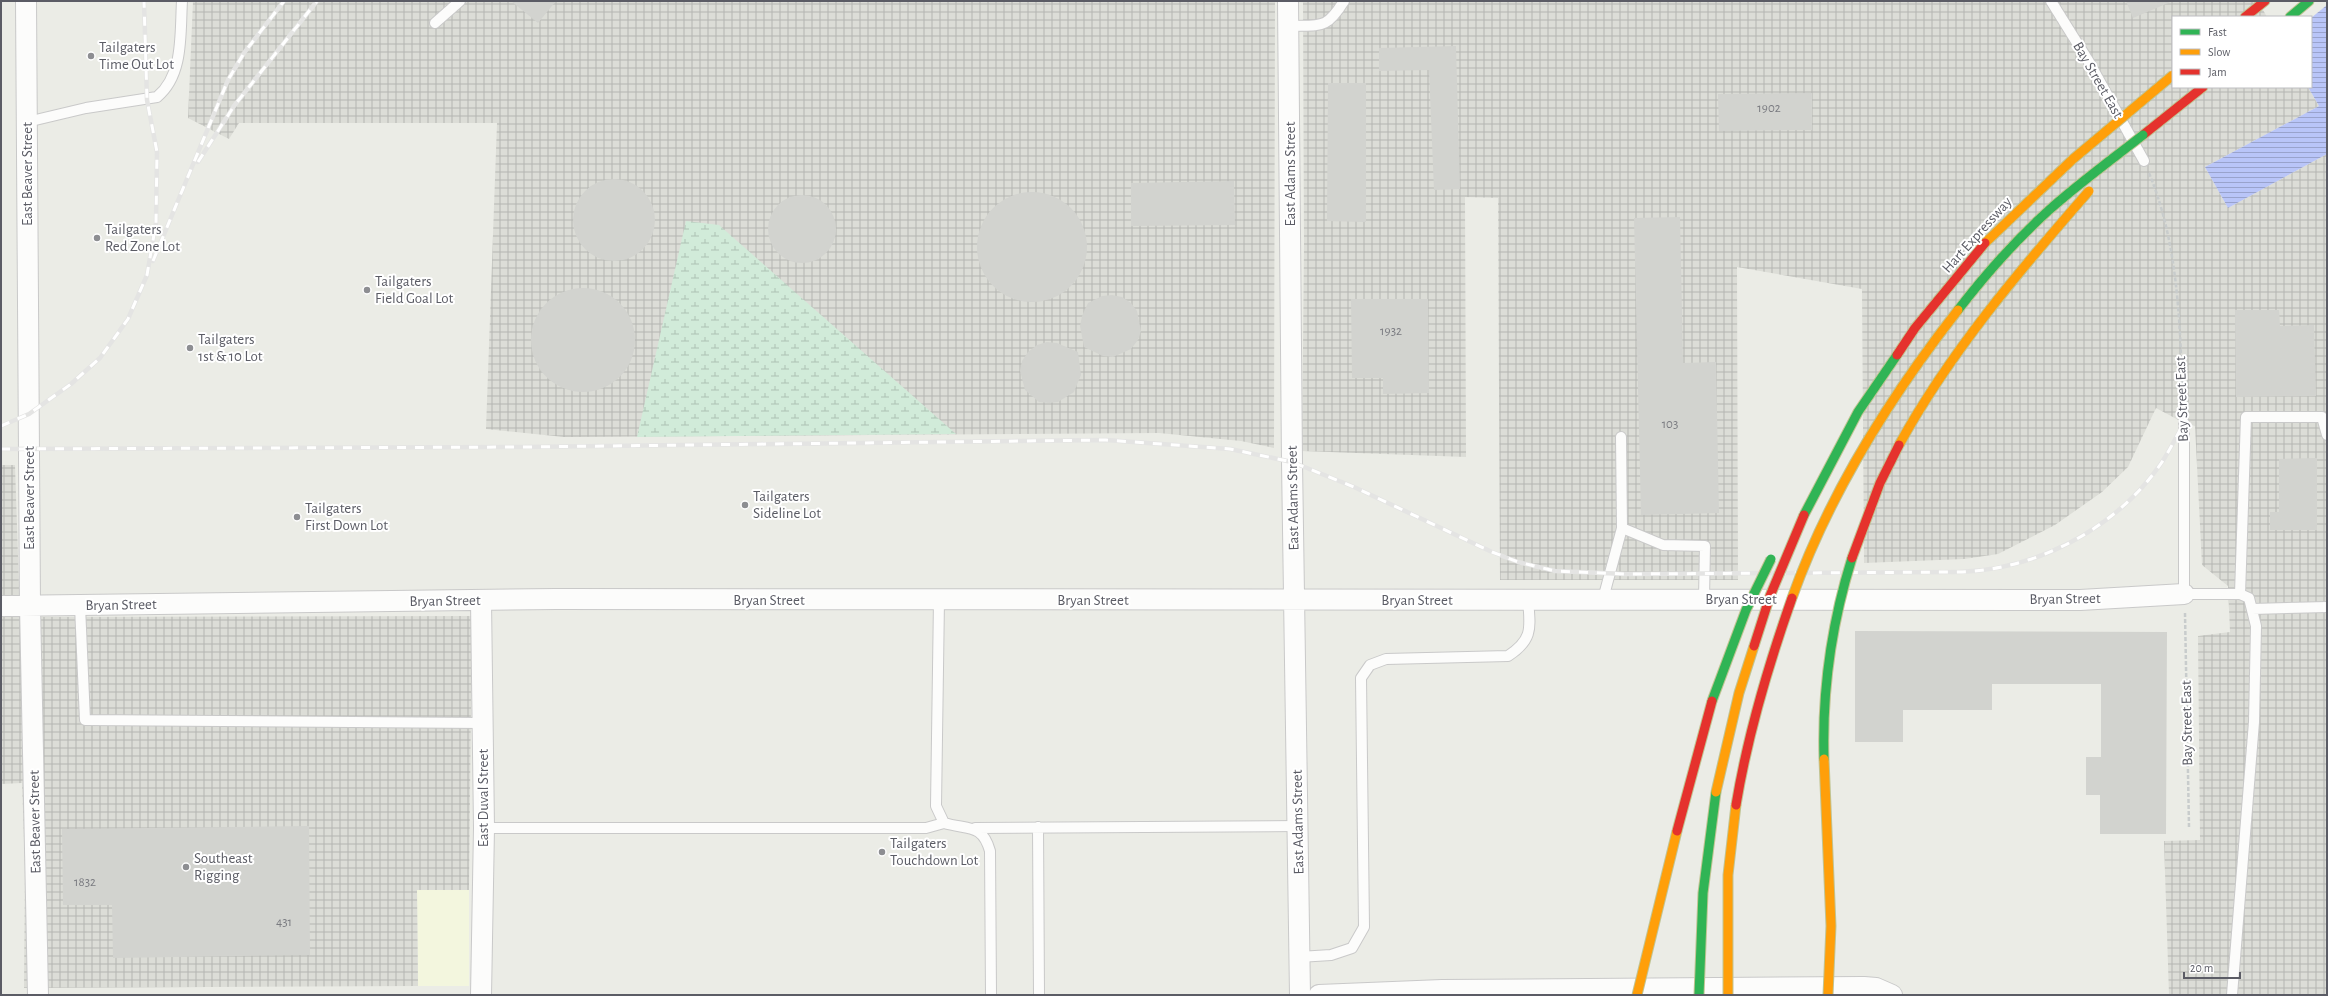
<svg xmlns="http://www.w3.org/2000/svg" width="2328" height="996" font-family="'Alegreya Sans',sans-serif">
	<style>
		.commercial { fill: #f3f6de }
		.industrial { fill: url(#industrial-grid) }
		.wetland { fill: url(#wetland-marsh) }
		.water { fill: url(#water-rules) }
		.pier { fill: #ebece6 }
		.building { fill: #d2d3cf }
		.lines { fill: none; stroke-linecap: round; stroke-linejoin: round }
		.lane-casing { stroke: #c9c9c9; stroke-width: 12 }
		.street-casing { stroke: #c9c9c9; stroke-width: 22 }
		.fast-casing { stroke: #c1c493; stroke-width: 11 }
		.jam-casing { stroke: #c1c493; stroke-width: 11 }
		.path { stroke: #c8cccc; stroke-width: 2.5; stroke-dasharray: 4 2; stroke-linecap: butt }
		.lane { stroke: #fcfcfb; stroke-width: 10 }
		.street { stroke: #fcfcfb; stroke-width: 20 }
		.fast { stroke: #30b455; stroke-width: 9 }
		.jam { stroke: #e5322d; stroke-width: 9 }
		.rail-casing { stroke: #e4e4e3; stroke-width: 4.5 }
		.rail { stroke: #fff; stroke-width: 3; stroke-dasharray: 9; stroke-linecap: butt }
		.fast-bridge-casing { stroke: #c1c493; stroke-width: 11; stroke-linecap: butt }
		.slow-bridge-casing { stroke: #c1c493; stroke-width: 11; stroke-linecap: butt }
		.jam-bridge-casing { stroke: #c1c493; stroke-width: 11; stroke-linecap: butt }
		.fast-bridge { stroke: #30b455; stroke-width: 9 }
		.slow-bridge { stroke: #ff9f0a; stroke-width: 9 }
		.jam-bridge { stroke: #e5322d; stroke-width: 9 }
		.poi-dot { fill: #8d8e92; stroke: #fff; stroke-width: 1.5 }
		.labels { text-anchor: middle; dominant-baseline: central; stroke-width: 4; stroke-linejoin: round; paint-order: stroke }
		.number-label { font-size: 13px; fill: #7a7b80 }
		.poi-label { font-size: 15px; fill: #5b5c65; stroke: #fff; text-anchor: start }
		.street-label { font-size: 15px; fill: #5b5c65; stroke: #fff }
	</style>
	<defs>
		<pattern id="industrial-grid" width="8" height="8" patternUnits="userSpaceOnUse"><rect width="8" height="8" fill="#dcddd7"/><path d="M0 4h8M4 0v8" fill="none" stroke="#b5b6b2"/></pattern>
		<pattern id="wetland-marsh" width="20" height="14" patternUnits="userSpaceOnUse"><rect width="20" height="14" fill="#d1ebd9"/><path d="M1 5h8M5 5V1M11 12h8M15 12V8" fill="none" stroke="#adc2b4"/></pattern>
		<pattern id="water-rules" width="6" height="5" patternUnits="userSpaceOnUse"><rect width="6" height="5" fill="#b9c5f8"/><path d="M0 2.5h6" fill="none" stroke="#99a3cc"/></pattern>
	</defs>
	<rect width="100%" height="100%" fill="#ebece6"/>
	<path class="commercial" d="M417,890H469V986H418Z"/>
	<path class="industrial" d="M193,1H1275L1274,448L1241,441L1159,433L564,437L486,429L497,123H239L229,139L188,118Z
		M1303,1H2260L2269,17H2173V87H2308L2319,106L2205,167L2228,208L2327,154V995H2169L2164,841L2200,840L2198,636L2230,632L2228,586L2202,565L2195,426L2184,423L2156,408L2128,467L2102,492L2055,525L1998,554L1964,559L1864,563L1862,289L1737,267L1738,580H1500L1498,198L1465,197L1466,457L1302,451L1304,246Z
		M1,465H15L20,617L472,616L469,890H417L418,986L24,988L25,868L22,783L1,784Z"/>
	<path class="wetland" d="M686,221L719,225L956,434L637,437Z"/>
	<path class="water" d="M2327,1V154L2228,208L2205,167L2319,106L2308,87H2311V17Z"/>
	<path class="pier" d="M2258,1H2327V5L2311,18L2267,17Z"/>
	<path class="building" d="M511,1H556L538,23Z
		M2126,1H2173L2133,18Z
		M1456,46L1460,189L1434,190L1429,70L1379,71V48Z
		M1328,83H1366V222L1327,221Z
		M1812,93V130L1719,131L1718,94Z
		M573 220a41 41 0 1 1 82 0a41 41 0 1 1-82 0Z
		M1234,181L1235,225L1131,226V183Z
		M977 247a55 55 0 1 1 110 0a55 55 0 1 1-110 0Z
		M768 229a34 34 0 1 1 68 0a34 34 0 1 1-68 0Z
		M1680,217L1683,363L1716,362L1719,513L1641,515L1634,218Z
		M531 340a52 52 0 1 1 104 0a52 52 0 1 1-104 0Z
		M1112,295L1122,297L1131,303L1137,311L1141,331L1138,340L1131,349L1113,357L1103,356L1084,347L1080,326L1082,316L1088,303L1102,296Z
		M1351,299H1428L1429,393L1383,394V378H1352Z
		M2235,310H2279L2280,326L2314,325L2316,396L2236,397Z
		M1047,342L1057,343L1078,352L1081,375L1074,392L1058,402L1049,403L1039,402L1025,390L1020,371L1022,361L1028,352L1037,345Z
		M2317,458V530H2270V512H2279V459Z
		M1855,631L2167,632L2166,834H2100V795H2086V757H2101V684H1992V710H1903V742H1855Z
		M309,826L310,955L113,958L112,905H63L62,829Z"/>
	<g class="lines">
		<defs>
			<path id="lane" d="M2051,1L2089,62L2144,161
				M435,23L460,1
				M1289,26C1321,25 1326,30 1344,1
				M27,122L86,108L157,97C184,75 180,33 182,1
				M2184,423V594H2240L2249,598L2256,626L2254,722L2232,995
				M1622,528L1663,545L1705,546L1704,599
				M2240,594L2246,417H2322L2327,435
				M1603,599L1622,528L1621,437
				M939,600L936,806L944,823C968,830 982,823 990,851L991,995
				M80,606L85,720L483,723
				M2252,609L2327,607
				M1038,827L1039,995
				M484,828H926L944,823
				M975,828L1298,826
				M1299,957L1331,955L1352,948L1364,927L1361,678L1370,665L1386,659L1508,656C1534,639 1530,627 1528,599"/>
			<path id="street" d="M26,1L30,606L38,995
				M1288,1L1292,462L1300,995
				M1,606L556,599L2080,600L2184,594
				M481,995L484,828L481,601
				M1319,995L1442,990L1864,987L1876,988L1892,995"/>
			<path id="fast" d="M2290,17L2309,1"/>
			<path id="jam" d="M2245,17L2265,1
				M2143,135L2203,87"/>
		</defs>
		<use href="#lane" class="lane-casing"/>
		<use href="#street" class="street-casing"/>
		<use href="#fast" class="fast-casing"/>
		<use href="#jam" class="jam-casing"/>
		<path class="path" d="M2149,173C2180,248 2180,331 2183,410
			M2185,613L2189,827"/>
		<use href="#lane" class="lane"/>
		<use href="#street" class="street"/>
		<use href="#fast" class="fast"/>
		<use href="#jam" class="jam"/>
		<defs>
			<path id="rail" d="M198,162L234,106L317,1
				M153,261L228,80L244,53L284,1
				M1,426L29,414L71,384L100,358L128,319L147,275L156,223L157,152L147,100L144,1
				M1,449L523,447L1106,440L1230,449L1292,462L1354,487L1492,552L1518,562L1555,571L1626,574L1959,572C2036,570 2115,529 2160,465C2169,452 2176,437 2184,423"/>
		</defs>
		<use href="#rail" class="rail-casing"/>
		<use href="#rail" class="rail"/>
		<defs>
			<path id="fast-bridge" d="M1958,310C1985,275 2015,241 2048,211C2078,184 2111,160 2143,135
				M1804,515L1858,412L1897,355
				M1712,701L1746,610L1771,559
				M1824,759C1822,692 1832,622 1852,558
				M1699,995L1703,893L1716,792"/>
			<path id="slow-bridge" d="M1985,243L2073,159L2173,75
				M1899,445C1950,352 2020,270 2089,191
				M1792,598C1829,494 1890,397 1958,310
				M1824,759L1831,926L1828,995
				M1716,792L1739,693L1754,646
				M1637,995L1677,831
				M1728,995V875L1736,805"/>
			<path id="jam-bridge" d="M1897,355L1915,328L1985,243
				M1852,558L1880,483L1899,445
				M1754,646L1770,596L1804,515
				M1736,805C1748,733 1768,666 1792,598
				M1677,831L1712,701"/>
		</defs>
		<use href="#fast-bridge" class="fast-bridge-casing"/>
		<use href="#slow-bridge" class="slow-bridge-casing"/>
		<use href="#jam-bridge" class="jam-bridge-casing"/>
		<use href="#fast-bridge" class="fast-bridge"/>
		<use href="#slow-bridge" class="slow-bridge"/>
		<use href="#jam-bridge" class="jam-bridge"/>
	</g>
	<g class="poi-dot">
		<circle cx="91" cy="56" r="4"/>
		<circle cx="97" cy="238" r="4"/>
		<circle cx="367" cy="290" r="4"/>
		<circle cx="190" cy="348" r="4"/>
		<circle cx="745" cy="505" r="4"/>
		<circle cx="297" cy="517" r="4"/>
		<circle cx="882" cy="852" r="4"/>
		<circle cx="186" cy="867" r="4"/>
	</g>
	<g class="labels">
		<g class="number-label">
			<text x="1769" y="108">1902</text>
			<text x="1391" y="331">1932</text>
			<text x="1670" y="424">103</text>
			<text x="85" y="882">1832</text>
			<text x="284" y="922">431</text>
		</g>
		<g class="poi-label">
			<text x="99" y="47">Tailgaters<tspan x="99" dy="17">Time Out Lot</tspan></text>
			<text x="105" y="229">Tailgaters<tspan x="105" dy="17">Red Zone Lot</tspan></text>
			<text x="375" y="281">Tailgaters<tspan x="375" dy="17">Field Goal Lot</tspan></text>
			<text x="198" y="339">Tailgaters<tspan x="198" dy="17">1st &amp; 10 Lot</tspan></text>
			<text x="753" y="496">Tailgaters<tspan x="753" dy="17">Sideline Lot</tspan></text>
			<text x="305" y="508">Tailgaters<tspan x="305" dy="17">First Down Lot</tspan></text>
			<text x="890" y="843">Tailgaters<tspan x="890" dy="17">Touchdown Lot</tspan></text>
			<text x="194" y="858">Southeast<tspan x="194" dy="17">Rigging</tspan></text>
		</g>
		<g class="street-label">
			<text transform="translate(2098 80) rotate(60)">Bay Street East</text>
			<text transform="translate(27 174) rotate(-90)">East Beaver Street</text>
			<text transform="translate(1290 174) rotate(-90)">East Adams Street</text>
			<text transform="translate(1977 235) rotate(-48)">Hart Expressway</text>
			<text transform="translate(2182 399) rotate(-92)">Bay Street East</text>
			<text transform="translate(29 498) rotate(-90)">East Beaver Street</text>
			<text transform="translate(1293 498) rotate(-91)">East Adams Street</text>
			<text x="1741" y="599">Bryan Street</text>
			<text transform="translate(2065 599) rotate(-1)">Bryan Street</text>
			<text x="769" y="600">Bryan Street</text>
			<text x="1093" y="600">Bryan Street</text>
			<text x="1417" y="600">Bryan Street</text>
			<text transform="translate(445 601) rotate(-1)">Bryan Street</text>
			<text transform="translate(121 605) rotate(-1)">Bryan Street</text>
			<text transform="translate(2187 723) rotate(-91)">Bay Street East</text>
			<text transform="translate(483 798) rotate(-90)">East Duval Street</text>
			<text transform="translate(35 822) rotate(-91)">East Beaver Street</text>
			<text transform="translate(1298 822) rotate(-91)">East Adams Street</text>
		</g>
	</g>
	<rect width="2328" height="996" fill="none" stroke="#5b5c65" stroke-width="4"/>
	<rect x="2172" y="16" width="140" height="72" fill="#ffffff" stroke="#bdbec1"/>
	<rect x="2180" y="29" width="20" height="6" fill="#30b455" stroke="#bdbec1"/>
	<text x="2208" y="36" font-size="12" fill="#5b5c65">Fast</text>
	<rect x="2180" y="49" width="20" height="6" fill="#ff9f0a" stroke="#bdbec1"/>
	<text x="2208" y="56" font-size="12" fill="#5b5c65">Slow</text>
	<rect x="2180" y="69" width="20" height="6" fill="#e5322d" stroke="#bdbec1"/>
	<text x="2208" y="76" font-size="12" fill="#5b5c65">Jam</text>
	<path d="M2184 972v6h56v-6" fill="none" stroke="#5b5c65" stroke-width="2"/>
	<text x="2190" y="972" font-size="12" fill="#5b5c65" stroke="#ffffff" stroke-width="3" paint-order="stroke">20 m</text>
</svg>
